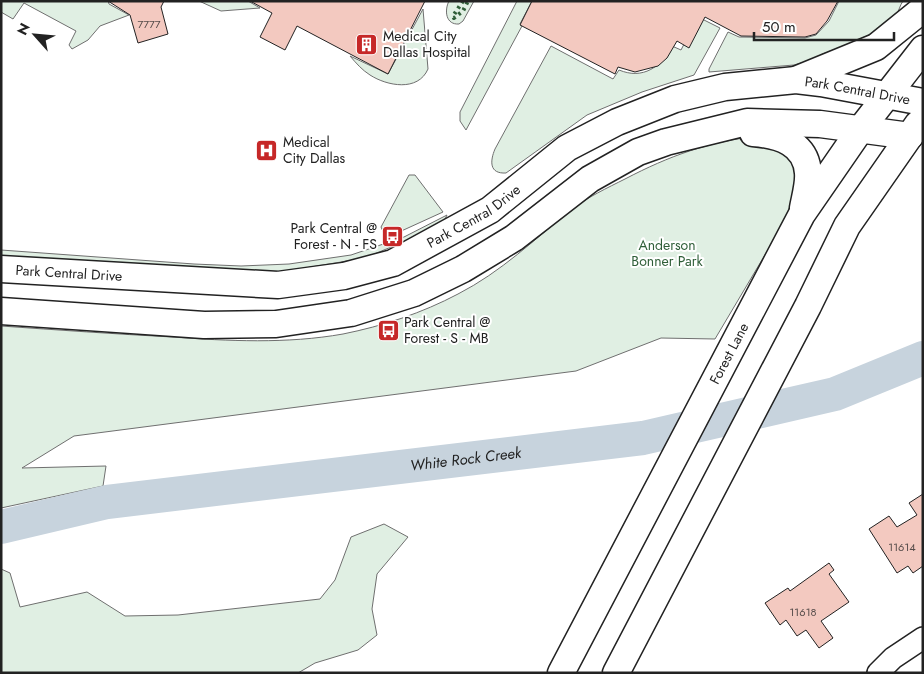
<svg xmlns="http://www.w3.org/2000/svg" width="924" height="674" font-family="Jost,sans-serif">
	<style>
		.green { fill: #e0efe3; stroke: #6f6f6f }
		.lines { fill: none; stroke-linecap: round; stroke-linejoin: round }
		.river { stroke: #c7d3dd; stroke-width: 34 }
		.building { fill: #f3c9c0; stroke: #222 }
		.minor-casing { stroke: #222; stroke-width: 24 }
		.major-casing { stroke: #222; stroke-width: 29 }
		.minor { stroke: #fff; stroke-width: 21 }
		.major { stroke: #fff; stroke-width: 26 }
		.hedge { stroke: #2f5e38; stroke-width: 4; stroke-dasharray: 2.5 4; stroke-linecap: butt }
		.labels { text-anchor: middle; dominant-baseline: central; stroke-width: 4; stroke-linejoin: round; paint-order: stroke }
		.number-label { font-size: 11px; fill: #564c4a }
		.poi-label { font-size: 14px; fill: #222; stroke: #fff; text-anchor: start }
		.street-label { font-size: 14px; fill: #222; stroke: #fff }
		.park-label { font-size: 14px; fill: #2f5e38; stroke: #fff }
		.water-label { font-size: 15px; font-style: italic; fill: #222; stroke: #fff }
	</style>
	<rect width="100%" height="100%" fill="#fff"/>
	<path class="green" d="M1,1H108L109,4L129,15L100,26L88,40L72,49L69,45L76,31L24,3L13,19L1,12Z
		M199,1H248L260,8L221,11Z
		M449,1H474L463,21L459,24C446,25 444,11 449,1Z
		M517,1H532L520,24L522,26L466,130L460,121V112Z
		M839,1H903C900,5 899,11 896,15C880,34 843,46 820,55L819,58L794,65L709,72V69L728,32L739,37L805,38L816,35L829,21Z
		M423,9L428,69C418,92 387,86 370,75C362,70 356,63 350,56L388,74Z
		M698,17L720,28L694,75L642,92L587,115L506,173C489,174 490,161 495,149L551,46L613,79L619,70C643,80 661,67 672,46L681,50Z
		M760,136L799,165L791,211L715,339L661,338L576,371L74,436L22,468L106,466L103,486L1,508V326C58,330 115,334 172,337C228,341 287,344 343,334C383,326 422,313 458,294C501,272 535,239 572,209C588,197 607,188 625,179C669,156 710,141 760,136Z
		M409,175H415L443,212L386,238L381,227Z
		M447,215L444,221L417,236L365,258L275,273L1,257V250L194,264L241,266L289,264L351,255L404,237Z
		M384,524L408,537L377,574L372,609L377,635L358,650L315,663L298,673H1V569L10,573L20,607L87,592L125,616L178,615L320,599L335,580L351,537Z"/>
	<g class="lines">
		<path class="river" id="s1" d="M1,527L107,502L643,438L835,394L923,358"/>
	</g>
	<path class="building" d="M108,1H164L161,7L168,34L138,43L130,15Z
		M250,1H425L388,74L297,26L285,50L260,37L272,13Z
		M532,1H838L827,21L816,34L805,37L741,36L705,17L689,48L677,41L667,58L658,66L635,72L618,67L615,74L520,25Z
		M923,494V566L913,573L908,566L897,573L869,529L889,516L897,527L917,515L909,503Z
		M829,563L834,570L829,574L849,602L821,621L833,638L819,648L806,630L797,636L786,620L780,625L765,603L788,588L790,591Z"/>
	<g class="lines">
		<defs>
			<path id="minor" d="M878,673L893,658L923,638"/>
			<g id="major">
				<path d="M798,79L876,47L923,9"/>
				<path d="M753,133C779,135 806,143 808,173C809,184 805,197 803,208"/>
				<path id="s2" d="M1,269L278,285L344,276L393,263L490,210L567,148L617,122L675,99L725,87L796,80L821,83L923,102"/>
				<path d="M1,311L204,325L276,324L351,313L414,293L463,269L514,238L590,179L638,152L666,142L747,122L820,124L910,136"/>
				<path id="s3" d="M561,673L802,214L860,130L923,49"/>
				<path d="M616,673L808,306L847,226L918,124"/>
			</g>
		</defs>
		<use href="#minor" class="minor-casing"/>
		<use href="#major" class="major-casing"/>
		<use href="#minor" class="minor"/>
		<use href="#major" class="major"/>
		<path class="hedge" d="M463,1L453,16L454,18L463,11L468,1"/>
	</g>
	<defs>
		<symbol id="building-square" viewBox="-11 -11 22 22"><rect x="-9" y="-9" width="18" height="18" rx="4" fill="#c62828" stroke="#fff"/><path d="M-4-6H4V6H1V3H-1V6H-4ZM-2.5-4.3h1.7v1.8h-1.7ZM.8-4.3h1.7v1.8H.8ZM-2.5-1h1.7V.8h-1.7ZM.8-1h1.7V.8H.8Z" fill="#fff"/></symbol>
		<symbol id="hospital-square" viewBox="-11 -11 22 22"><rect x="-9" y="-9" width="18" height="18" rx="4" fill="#c62828" stroke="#fff"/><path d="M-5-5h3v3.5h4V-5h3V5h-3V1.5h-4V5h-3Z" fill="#fff"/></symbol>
		<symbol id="bus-square" viewBox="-11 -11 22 22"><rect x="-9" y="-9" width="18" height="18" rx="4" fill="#c62828" stroke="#fff"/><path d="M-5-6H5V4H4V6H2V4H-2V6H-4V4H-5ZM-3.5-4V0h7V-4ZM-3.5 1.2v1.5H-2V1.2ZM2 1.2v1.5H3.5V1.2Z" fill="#fff"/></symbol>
	</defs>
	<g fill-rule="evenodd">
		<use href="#building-square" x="354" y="32" width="25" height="25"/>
		<use href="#hospital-square" x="254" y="138" width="25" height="25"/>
		<use href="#bus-square" x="380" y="224" width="25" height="25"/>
		<use href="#bus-square" x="376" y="318" width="25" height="25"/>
	</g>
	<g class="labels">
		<g class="number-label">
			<text x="149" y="24">7777</text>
			<text x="902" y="547">11614</text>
			<text x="803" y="612">11618</text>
		</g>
		<g class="poi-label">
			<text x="383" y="36">Medical City<tspan x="383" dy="16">Dallas Hospital</tspan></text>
			<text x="283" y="142">Medical<tspan x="283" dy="16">City Dallas</tspan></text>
			<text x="377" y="228" text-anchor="end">Park Central @<tspan x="377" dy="16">Forest - N - FS</tspan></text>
			<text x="404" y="322">Park Central @<tspan x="404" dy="16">Forest - S - MB</tspan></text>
		</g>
		<g class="street-label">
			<text stroke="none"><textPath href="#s2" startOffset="908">Park Central Drive</textPath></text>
			<text stroke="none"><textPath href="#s2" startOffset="488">Park Central Drive</textPath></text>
			<text stroke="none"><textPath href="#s2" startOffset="68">Park Central Drive</textPath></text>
			<text stroke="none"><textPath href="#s3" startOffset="361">Forest Lane</textPath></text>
		</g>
		<g class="park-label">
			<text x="667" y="245">Anderson<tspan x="667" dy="16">Bonner Park</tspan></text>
		</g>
		<g class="water-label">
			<text stroke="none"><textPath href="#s1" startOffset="470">White Rock Creek</textPath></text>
		</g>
	</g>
	<rect width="924" height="674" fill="none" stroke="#222222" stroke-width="5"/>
	<g transform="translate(35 35) rotate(297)" stroke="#ffffff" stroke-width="4" paint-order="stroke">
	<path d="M0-4L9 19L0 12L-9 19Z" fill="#222222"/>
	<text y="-8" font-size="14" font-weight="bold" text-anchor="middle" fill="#222222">N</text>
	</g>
	<path d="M754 32v8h140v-8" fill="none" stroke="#222222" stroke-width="2.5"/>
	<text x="762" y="32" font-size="15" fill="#222222" stroke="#ffffff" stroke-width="4" paint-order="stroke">50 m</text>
</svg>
